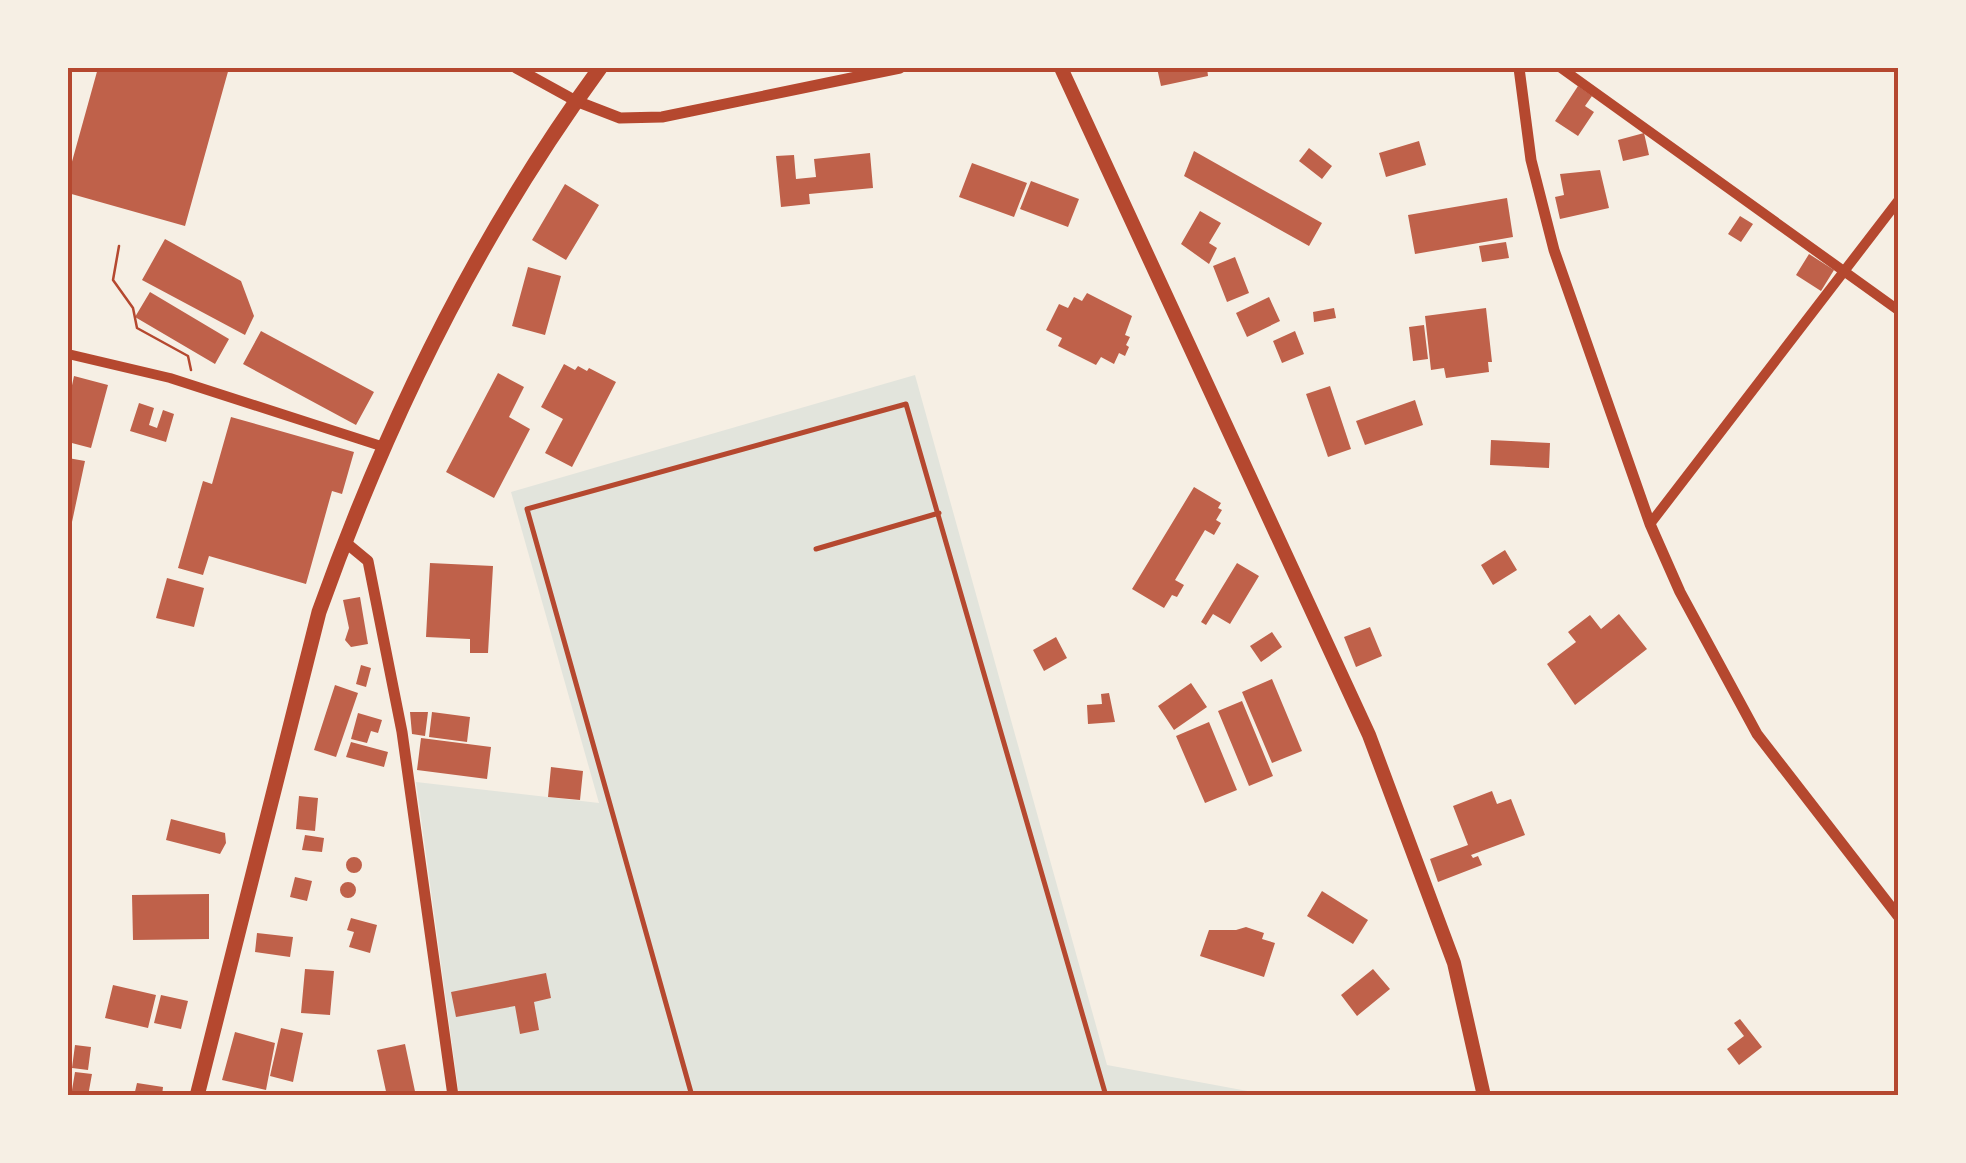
<svg xmlns="http://www.w3.org/2000/svg" width="1966" height="1163" font-family="'Roboto Condensed',sans-serif">
	<style>
		.green { fill: #e2e4dc }
		.building { fill: #bf614a }
		.lines { fill: none; stroke-linecap: round; stroke-linejoin: round }
		.path { stroke: #b5482f; stroke-width: 2.5 }
		.service { stroke: #b5482f; stroke-width: 5 }
		.minor { stroke: #b5482f; stroke-width: 10 }
		.tertiary { stroke: #b5482f; stroke-width: 11 }
		.secondary { stroke: #b5482f; stroke-width: 14 }
		.trunk { stroke: #b5482f; stroke-width: 15 }
		.neatline { fill: none; stroke: #b5482f; stroke-width: 4 }
	</style>
	<rect width="100%" height="100%" fill="#f6efe4"/>
	<path class="green" d="M915,375L1107,1065L1269,1095H459L416,782L599,803L511,492Z"/>
	<path class="building" d="M98,68H229L185,226L68,193V176Z
		M1157,68H1207L1208,76L1161,86Z
		M1578,86L1592,96L1585,106L1594,112L1578,136L1555,121Z
		M1644,133L1649,155L1623,161L1618,140Z
		M1419,141L1426,165L1386,177L1379,153Z
		M1309,148L1332,166L1322,179L1299,161Z
		M1194,151L1322,223L1309,246L1184,176Z
		M870,153L873,188L809,194L810,204L781,207L776,156L794,155L796,179L816,177L814,159Z
		M972,163L1027,183L1014,217L959,197Z
		M1600,170L1609,208L1560,219L1555,197L1564,195L1560,174Z
		M1031,181L1079,199L1068,227L1020,209Z
		M565,184L599,205L566,260L532,240Z
		M1507,198L1513,237L1415,254L1408,215Z
		M1200,211L1221,223L1209,243L1217,248L1209,264L1181,244Z
		M1740,216L1753,224L1741,242L1728,234Z
		M165,239L241,281L254,316L245,335L142,280Z
		M1506,242L1509,258L1482,262L1479,246Z
		M1809,254L1834,270L1821,291L1796,275Z
		M1235,257L1249,293L1227,302L1213,266Z
		M528,267L561,276L545,335L512,326Z
		M150,292L229,339L215,364L135,317Z
		M1087,293L1132,316L1125,335L1130,337L1126,345L1129,347L1125,356L1119,353L1114,364L1101,357L1096,365L1058,346L1062,338L1046,330L1059,304L1068,308L1074,297L1082,301Z
		M1269,297L1280,321L1247,337L1236,313Z
		M1334,308L1336,318L1314,322L1313,312Z
		M1486,308L1492,362H1488L1489,372L1446,378L1444,368L1431,370L1425,316Z
		M1424,325L1428,359L1413,361L1409,327Z
		M261,331L374,392L356,425L243,364Z
		M1295,331L1304,354L1282,363L1273,341Z
		M564,364L575,370L578,366L587,371L589,368L616,382L572,467L545,453L563,419L541,407Z
		M498,373L524,387L509,417L530,429L494,498L446,472Z
		M74,376L108,385L91,448L68,442V404Z
		M1330,386L1351,449L1328,457L1306,394Z
		M1415,400L1423,425L1365,445L1356,421Z
		M139,403L154,408L149,425L157,428L163,410L174,414L166,442L130,431Z
		M231,417L354,452L342,494L332,491L306,584L209,556L203,575L178,568L203,481L212,484Z
		M1491,440L1550,443L1549,468L1490,465Z
		M68,458L85,461L69,536L68,535Z
		M1194,487L1221,503L1218,508L1222,510L1216,520L1221,523L1214,535L1205,530L1175,580L1184,585L1177,597L1172,595L1164,608L1132,589Z
		M1505,550L1517,570L1493,585L1481,565Z
		M430,563L493,566L488,653H470V639L426,637Z
		M1237,563L1259,576L1230,624L1213,614L1206,625L1201,622Z
		M167,578L204,588L194,627L156,618Z
		M360,597L368,644L351,647L345,640L349,628L343,600Z
		M1619,614L1647,649L1575,705L1547,664L1576,642L1568,632L1590,615L1601,629Z
		M1370,627L1382,656L1356,667L1344,637Z
		M1272,632L1282,647L1261,662L1250,646Z
		M1056,637L1067,658L1044,671L1033,650Z
		M361,665L371,668L366,687L356,684Z
		M1272,679L1302,751L1272,763L1242,692Z
		M1191,683L1207,707L1174,730L1158,706Z
		M335,685L358,693L336,757L314,750Z
		M1109,693L1115,722L1088,724L1087,705L1102,704L1101,694Z
		M1242,701L1273,776L1249,786L1218,711Z
		M410,712H428L425,736L412,734Z
		M432,712L470,717L467,742L429,737Z
		M358,713L382,720L378,733L371,731L367,743L351,739Z
		M1209,722L1237,790L1205,803L1176,736Z
		M421,738L491,747L487,779L417,770Z
		M351,742L388,752L384,767L346,757Z
		M551,767L583,771L580,800L548,797Z
		M1492,791L1497,804L1511,799L1525,835L1471,855L1473,858L1478,856L1482,865L1438,882L1430,859L1468,845L1453,806Z
		M299,796L318,798L315,831L296,829Z
		M171,819L225,833L226,843L220,854L166,840Z
		M305,835L324,838L322,852L302,850Z
		M346 865a8 8 0 1 1 16 0a8 8 0 1 1-16 0Z
		M295,877L312,881L307,901L290,897Z
		M340 890a8 8 0 1 1 16 0a8 8 0 1 1-16 0Z
		M1322,891L1368,920L1353,944L1307,916Z
		M209,894V939L133,940L132,895Z
		M351,918L377,925L370,953L349,947L354,932L347,930Z
		M1246,927L1264,933L1262,939L1275,943L1264,977L1200,956L1209,930H1236Z
		M257,933L293,937L290,957L255,952Z
		M305,969L334,971L330,1015L301,1013Z
		M1373,969L1390,989L1357,1016L1341,995Z
		M546,973L551,998L534,1002L539,1030L520,1034L515,1006L456,1017L451,992Z
		M113,985L156,995L148,1028L105,1018Z
		M161,995L188,1001L181,1029L154,1023Z
		M1740,1019L1762,1047L1739,1065L1727,1049L1744,1036L1734,1023Z
		M281,1028L303,1033L293,1082L270,1076Z
		M235,1032L275,1043L266,1090L222,1080Z
		M405,1044L416,1096H387L377,1050Z
		M75,1045L91,1047L88,1070L72,1068Z
		M75,1072L92,1074L88,1096H71Z
		M137,1083L163,1087L162,1096H134Z"/>
	<g class="lines">
		<path class="path" d="M119,246L113,280L133,308L137,328L188,356L191,370"/>
		<path class="service" d="M816,549L939,513
			M692,1096L527,509L906,404L1106,1096"/>
		<path class="minor" d="M1561,68L1898,310
			M68,354L170,378L384,447
			M1650,524L1898,201"/>
		<path class="tertiary" d="M516,68L576,101L620,118L662,117L900,68
			M1519,68L1531,160L1554,250L1650,524L1680,592L1757,734L1898,916
			M345,542L368,561L402,732L453,1096"/>
		<path class="secondary" d="M1061,68L1369,735L1454,963L1484,1096"/>
		<path class="trunk" d="M197,1096L319,612C387,421 480,232 600,68"/>
	</g>
	<rect width="1966" height="1163" fill="none" stroke="#f6efe4" stroke-width="140"/>
	<rect x="70" y="70" width="1826" height="1023" class="neatline"/>
</svg>
